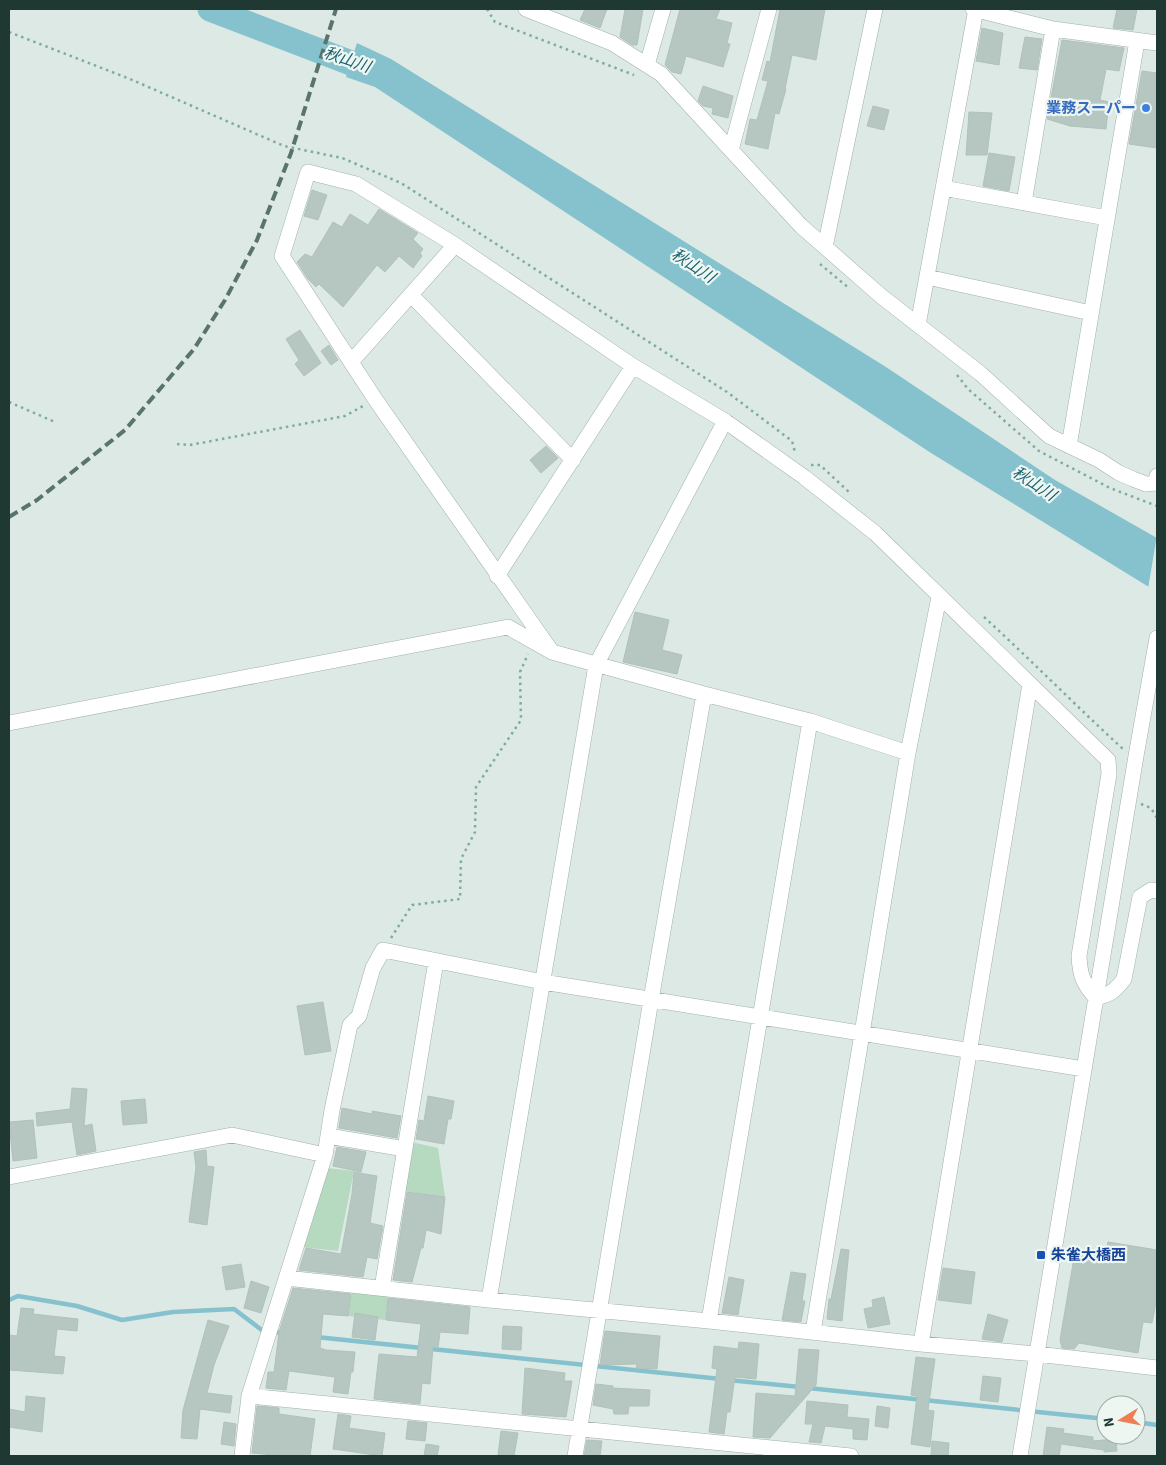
<svg xmlns="http://www.w3.org/2000/svg" width="1166" height="1465" font-family="'Source Sans 3','Noto Sans JP',sans-serif">
	<style>
		.green { fill: #b6dac0 }
		.water { fill: #85c2ce }
		.pier { fill: #dde9e4 }
		.lines { fill: none; stroke-linecap: round; stroke-linejoin: round }
		.stream { stroke: #85c2ce; stroke-width: 4.5 }
		.river { stroke: #85c2ce; stroke-width: 25 }
		.building { fill: #b6c6c0; stroke: #b0c2bb }
		.minor-casing { stroke: #a1b0ab; stroke-width: 16 }
		.path { stroke: #7eac9e; stroke-width: 2.5; stroke-dasharray: 2.5 4; stroke-linecap: butt }
		.minor { stroke: #fff; stroke-width: 15 }
		.rail { stroke: #59746d; stroke-width: 4; stroke-dasharray: 10 5; stroke-linecap: butt }
		.shop-dot { fill: #3f7fe0; stroke: #eef6f2; stroke-width: 2 }
		.transit-dot { fill: #1a4fb4; stroke: #eef6f2; stroke-width: 2 }
		.labels { text-anchor: middle; dominant-baseline: central; stroke-width: 4.5; stroke-linejoin: round; paint-order: stroke }
		.shop-label { font-size: 15px; font-weight: bold; fill: #366cbe; stroke: #eef6f2; text-anchor: end }
		.transit-label { font-size: 15px; font-weight: bold; fill: #164399; stroke: #eef6f2; text-anchor: start }
		.water-label { font-size: 16px; font-style: italic; fill: #1c6372; stroke: #eef6f2 }
	</style>
	<rect width="100%" height="100%" fill="#dde9e4"/>
	<path class="green" d="M411,1142L438,1148L445,1197L403,1191Z
		M327,1168L354,1171L338,1251L301,1247Z
		M352,1291L388,1294L386,1320L348,1316Z"/>
	<path class="water" d="M357,43L391,59L886,367L1055,480L1157,538V592L931,453L375,87L346,77Z"/>
	<path class="pier" d="M1157,535V594L1148,589Z"/>
	<g class="lines">
		<path class="stream" d="M9,1300L18,1296L77,1306L122,1320L173,1312L234,1309L263,1331L283,1333
			M316,1337L721,1379
			M728,1380L800,1387
			M808,1388L1106,1419
			M1136,1422L1157,1425"/>
		<path class="river" d="M210,9L351,63L384,72"/>
	</g>
	<path class="building" d="M585,9H607L600,28L580,20Z
		M625,9H643L637,45H632L620,37Z
		M680,9H720L716,19L732,23L727,43L730,44L723,67L686,56L681,74L672,72L665,65Z
		M780,9H825L816,60L792,55L785,89H786L779,114L775,113L768,149L745,144L750,119L757,120L768,81L762,80L767,61L770,62Z
		M1117,9H1137L1133,30L1113,28Z
		M982,28L1003,33L999,65L976,61Z
		M1025,37L1042,39L1037,70L1019,68Z
		M1062,40L1124,48L1119,71L1106,69L1100,100L1109,102L1106,129L1070,126L1047,119Z
		M1142,71L1157,73V148L1129,144Z
		M703,86L733,96L728,118L712,114L713,108L703,106L698,101Z
		M873,106L889,110L884,130L867,126Z
		M969,112L992,113L987,155H966Z
		M989,153L1015,157L1009,191L983,186Z
		M312,190L327,195L318,220L304,216Z
		M379,209L418,233L413,239L423,249L420,253L422,256L413,268L399,256L385,272L377,265L343,307L319,284L316,287L308,279L297,262L305,254L312,257L333,222L342,227L350,214L368,225Z
		M300,330L321,363L304,376L295,364L299,360L286,339Z
		M329,345L338,360L331,365L321,351Z
		M546,446L558,458L541,473L530,460Z
		M635,612L669,620L662,650L682,655L677,674L623,662Z
		M323,1002L331,1051L305,1055L297,1006Z
		M72,1088L87,1089L84,1126L92,1124L96,1151L77,1155L72,1122L37,1126L36,1113L70,1109Z
		M428,1096L454,1101L451,1119H448L444,1144L416,1139L419,1120L424,1121Z
		M145,1099L147,1123L123,1125L121,1101Z
		M342,1108L372,1114V1111L401,1116L397,1138L339,1128Z
		M33,1120L37,1158L13,1161L9,1122Z
		M337,1147L366,1152L361,1172L333,1166Z
		M206,1150L207,1166L214,1167L207,1225L189,1222L196,1167L194,1152Z
		M354,1172L377,1176L370,1223L383,1226L377,1259L367,1257L363,1277L299,1270L306,1248L341,1254L352,1194Z
		M407,1192L445,1197L441,1234L426,1230L423,1248H421L412,1282L393,1280Z
		M1108,1242L1157,1250V1298L1152,1323L1143,1322L1138,1353L1079,1343L1074,1349L1062,1348L1060,1340L1075,1252L1091,1255L1092,1250L1106,1252Z
		M841,1249L849,1250L842,1321L827,1319L829,1299H831Z
		M241,1264L245,1287L226,1290L222,1267Z
		M943,1268L975,1272L971,1304L938,1300Z
		M791,1272L806,1274L802,1301H805L801,1322L782,1320Z
		M729,1277L744,1280L738,1315L722,1313Z
		M251,1281L269,1287L261,1313L244,1308Z
		M293,1288L351,1294L348,1316L323,1314L320,1348L326,1350L355,1352L353,1372H351L348,1394L333,1392L335,1377L289,1371L286,1390L266,1388L268,1372H274L279,1332Z
		M884,1297L890,1324L868,1328L864,1309L873,1307L872,1300Z
		M388,1298L470,1307L468,1334L440,1332L438,1348L433,1347L430,1384L422,1383L420,1404L374,1399L379,1354L417,1357L421,1324L386,1320Z
		M21,1308L34,1309L33,1314L78,1319L77,1331L57,1329L54,1356L65,1357L63,1374L9,1370V1335L17,1336Z
		M355,1313L378,1317L375,1340L352,1337Z
		M988,1314L1008,1320L1002,1342L982,1339Z
		M208,1320L229,1326L214,1365L207,1393L232,1396L230,1413L200,1409L197,1439L181,1438L183,1410Z
		M503,1326L522,1327L521,1350L502,1349Z
		M605,1331L660,1336L657,1369L636,1368L637,1364L600,1365Z
		M739,1342L759,1344L756,1379L735,1377L730,1412H727L724,1434L709,1432L717,1369L712,1368L714,1346L738,1349Z
		M799,1349L819,1350L816,1385L770,1438L753,1437L756,1393L795,1396Z
		M916,1357L935,1359L928,1410L934,1411L930,1447L911,1444L917,1396L911,1395Z
		M525,1368L565,1373L564,1381H572L566,1417L522,1414Z
		M983,1376L1001,1378L998,1402L980,1400Z
		M596,1384L613,1386V1388L650,1390L649,1406H629L628,1414H614L613,1409L593,1405Z
		M26,1396L45,1398L42,1432L9,1427V1409L25,1412Z
		M807,1401L848,1405L847,1417L869,1419L867,1440L853,1439V1429L825,1426L821,1443L809,1442L813,1424H805Z
		M257,1406L279,1408V1414L315,1419L310,1456H285L252,1453Z
		M877,1406L890,1408L888,1428L875,1426Z
		M338,1414L351,1416L349,1428L385,1433L382,1456L333,1449Z
		M408,1421L427,1423L425,1441L406,1439Z
		M224,1422L236,1424L234,1446L221,1444Z
		M1047,1427L1064,1429L1063,1433L1093,1437V1441L1116,1439L1117,1451L1104,1452V1450L1061,1444L1059,1456H1043Z
		M501,1431L518,1433L514,1456L498,1455Z
		M587,1440L602,1441L600,1456H584Z
		M932,1441L949,1443L948,1456L931,1455Z
		M426,1444L439,1446L437,1456H424Z"/>
	<g class="lines">
		<defs>
			<path id="minor" d="M526,9L612,43L661,74L801,226L881,296L981,374L1049,436L1099,460L1119,473L1133,479L1146,484L1156,483L1157,476
				M973,9L1053,29L1157,43
				M647,65L663,9
				M731,150L769,9
				M943,188L1107,218
				M1024,203L1053,29
				M825,247L875,9
				M927,277L1091,313
				M411,295L573,460
				M918,325L976,9
				M351,362L455,245
				M1069,446L1137,41
				M497,576L633,366
				M552,652L375,399L282,256L308,172L356,184L455,245L633,366L725,421L804,477L875,533L1108,760L1109,774L1079,956C1080,976 1083,983 1096,998C1111,994 1115,991 1124,979L1140,897L1151,890L1157,891
				M9,723L508,627L552,652L704,694L810,721L908,753
				M328,1136L405,1149
				M9,1177L232,1135L325,1155
				M286,1278L489,1300L709,1321L921,1344L1037,1354L1157,1368
				M382,1288L436,961
				M489,1300L596,665L725,421
				M709,1321L810,721
				M813,1332L908,753L939,597
				M921,1344L1030,684
				M249,1396L851,1456
				M242,1456L249,1396L325,1155L332,1110L350,1025L359,1016L373,968L383,950L543,982L1084,1069
				M575,1456L651,1000L704,694
				M1020,1456L1136,756L1157,638"/>
		</defs>
		<use href="#minor" class="minor-casing"/>
		<path class="path" d="M487,9L495,22L634,75
			M9,32L130,79L284,146L342,158L401,183L727,392L792,441L795,452
			M820,264L850,289
			M957,375L968,389L1039,451L1110,488L1157,506
			M9,402L55,422
			M177,444L190,445L345,416L363,406
			M811,465H820L850,493
			M984,617C1031,660 1076,706 1123,749
			M1141,804L1151,808L1157,818
			M391,938L412,905L460,899L461,859L475,832L476,787L521,720L520,672L528,654"/>
		<use href="#minor" class="minor"/>
		<path class="rail" d="M9,517L37,500L125,430L194,349L225,300L257,240L291,153L336,9"/>
	</g>
	<circle class="shop-dot" cx="1146" cy="108" r="5"/>
	<rect class="transit-dot" x="1036" y="1250" width="10" height="10" rx="2.5"/>
	<g class="labels">
		<g class="shop-label">
			<text x="1136" y="108">業務スーパー</text>
		</g>
		<g class="transit-label">
			<text x="1051" y="1255">朱雀大橋西</text>
		</g>
		<g class="water-label">
			<text transform="translate(347 60) rotate(19)">秋山川</text>
			<text transform="translate(693 266) rotate(33)">秋山川</text>
			<text transform="translate(1034 484) rotate(33)">秋山川</text>
		</g>
	</g>
	<rect width="1166" height="1465" fill="none" stroke="#203832" stroke-width="20"/>
	<g transform="translate(1121 1420) rotate(260)"><circle r="24" fill="#eef6f2" stroke="#9caaa5"/>
	<path d="M0-4L9 19L0 12L-9 19Z" fill="#ef7d55"/>
	<text y="-8" font-size="14" font-weight="bold" text-anchor="middle" fill="#203832">N</text>
	</g>
</svg>
